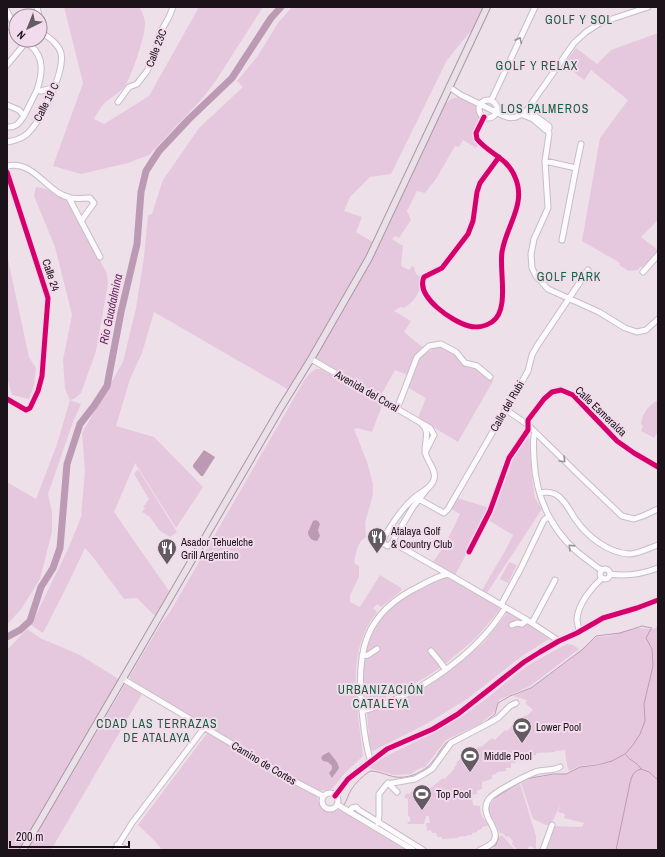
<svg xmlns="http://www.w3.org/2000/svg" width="665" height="857" font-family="'Archivo Narrow',sans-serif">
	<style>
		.green { fill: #e6c8de }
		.water { fill: #bd9ab4 }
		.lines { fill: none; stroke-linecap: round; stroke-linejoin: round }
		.stream { stroke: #bd9ab4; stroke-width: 1 }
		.river { stroke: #bd9ab4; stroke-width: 7 }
		.minor-casing { stroke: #c6bec4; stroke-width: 7 }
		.major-casing { stroke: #aa96a5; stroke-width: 8 }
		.minor { stroke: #fcfafc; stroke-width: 5 }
		.major { stroke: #eae0e7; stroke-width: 6 }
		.cycleway-casing { stroke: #f2dbec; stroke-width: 8 }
		.cycleway { stroke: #d6006c; stroke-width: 5 }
		.oneway { stroke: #979296 }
		.labels { text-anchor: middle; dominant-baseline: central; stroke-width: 4; stroke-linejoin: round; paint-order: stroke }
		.street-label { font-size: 11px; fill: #1b1319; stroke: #f2dbec }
		.poi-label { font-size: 11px; fill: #1b1319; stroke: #f2dbec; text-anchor: start }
		.neighbourhood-label { font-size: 12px; letter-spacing: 1px; fill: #126239; stroke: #f2dbec }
		.water-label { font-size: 12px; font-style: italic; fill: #622957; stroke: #f2dbec }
	</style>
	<rect width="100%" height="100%" fill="#ede0e9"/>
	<path class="green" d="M64,7H139C142,10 145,19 145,24C145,37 132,75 125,86C118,95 107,99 102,106C99,110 96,115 94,119L104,124L149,96L199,7H263L215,82L201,100L149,155L128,163L81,174L53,166L83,83Z
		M292,7H484L474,27L447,60L391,174L370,177L350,197L344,211L362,217L356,232L373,242L350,287L289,390L154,312L142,353L130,379L116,426L154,437L203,487L176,528L135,463L114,512L169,591L155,616L137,598L124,599L93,557L85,548L65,590L43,633L31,625L68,549L81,517L85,471L82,433L123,362L136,308L144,257L148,215L152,214L163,180L199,128L243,87L237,81L257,57L278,23Z
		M658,33V220L641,237L658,250V253L645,267H640L638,270L629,271L619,265L620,263L582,241L600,138L628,100L591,70L584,80L564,64L576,48L597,64L611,50Z
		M458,97L476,106V112L480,118C476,128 469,137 478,145L476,148L463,140L459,147L455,146L436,179L425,193L417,191L407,211L411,220L399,238L395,236L392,239L403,246L401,266L409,270L412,266L414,267L416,274L421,277C421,292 416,300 404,308L400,307L394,311L411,321L404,332C411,337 415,342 423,347L416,354L408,375L395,370L380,397L317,360L316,357L360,280L444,105L451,99Z
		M36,187L46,189L66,199L85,232L107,274L108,284L96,351L81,393L74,399L70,400L81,404L73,422L48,494L52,512V532L40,579L22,608L7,625V482L36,499L57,444L70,400L65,389L63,360L72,315L55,247L34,196Z
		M7,255L29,357L36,368L34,385L29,399L12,395L7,377Z
		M439,346L445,347L479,369L493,381L458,442L418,418L426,398L407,387L420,356L431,350L433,347Z
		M316,369H321L383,403L372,432L357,428L354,429L367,462L373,484V494L365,523L366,537C357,542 356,553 354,563L359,566V577L350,595V602L360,607L380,575L401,588L402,590L381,607L377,604L373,608L377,612C344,653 358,708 363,756L345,773L332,789L318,791L263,760L131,680L129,677L162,622L170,612L305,379L310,373Z
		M658,400V431L654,438L641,431L643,426L641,424C642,413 649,405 658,400Z
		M529,433L532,479L535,498L542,509L487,593L482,590C492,572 504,555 513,535L488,520L504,480L510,461L525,439Z
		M138,469L177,532L170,537L160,531L150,517L142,512L145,508L143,507L149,499L134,474Z
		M457,498L490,508L481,527L455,575L433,562L445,545V543C451,534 455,524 460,514L451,509Z
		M509,562L517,565L508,583L500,579Z
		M447,577L500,607L499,611L476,638L445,664L434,651L429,652L441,667C418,684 392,695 366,705L363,680L365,657L377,652L379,650L371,651L366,652C378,607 407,594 447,577Z
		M508,612L523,621L514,627L523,626L527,624L549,639L522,656L467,699L428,723L373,751L370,749L367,714L368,713L404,697L431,683L447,672L483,643Z
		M658,626V850H545L554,826L582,827L584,823L564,818L565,814L558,812L560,805L551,825H546L533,819L521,783L526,780L556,774H566L580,767L597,766L611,761L597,764L580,766L569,771C566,764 566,757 565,750L555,751V752L536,753V755H525V758L516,761V763H511V768H506V771L497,772L496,774L492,775V779L482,782V789L477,790V794L472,795L473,805L480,806C480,812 481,816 485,820H488L491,825L482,827V829L477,830V832L472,833V835H467V836L458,837L457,838L442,839V837H437L436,833H432L431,830L427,831L426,823H430L429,816H426L424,824H408L407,822H410V817L408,816V799L405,798L404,796L407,793L409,794L413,790L415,792L418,789L422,792L425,788L428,790L443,778L445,779L454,769V768L457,764L456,763L470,750L472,751L480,746L481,747L492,738L495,740L505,730L507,731L520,718L522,719L525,715L526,716L533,710L525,703L527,700L513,696L531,688L573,657L596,637L609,636L637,628L654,629Z
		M27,629L40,638L80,655L120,680L19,850H7V650Z
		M567,644L573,645L579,649L530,686L499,700L495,711L490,716L480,724L446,740L425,767L418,769L411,774L395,775L368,768L375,762C403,747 432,735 459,718C483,703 504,683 527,666C540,658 553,651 567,644Z
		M126,683L142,692V694L51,850H27Z
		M208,732L317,796C318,805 323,812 332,812C336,812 338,809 342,810L411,850H162L153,839L138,825Z
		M520,784L536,836V849L530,846L526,850H517L512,844L513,841L508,836L506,837L504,834L500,833C480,798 492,801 520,784Z
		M502,835L515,850H490C497,846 499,844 500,836Z"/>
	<path class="water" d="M204,450L215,457L203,476H201L193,467V465Z
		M315,520L318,521L320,524L318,530L320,536L317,541C312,541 308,537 308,532L313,521Z
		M329,752L337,762L339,768L332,778L329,773L332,769V766L328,762L323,761L321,758L323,755Z"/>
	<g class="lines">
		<path class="stream" d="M483,724L495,714L498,703L510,696L531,688L583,649L596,636L620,633L642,626L652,628
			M626,755C630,761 637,762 641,769L649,772L658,780
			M493,799L526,779L553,774H566L580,767L597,765L612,761L625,754L633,745L640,734L645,721L644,704L653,666L652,649L646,638L651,629
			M344,805C347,800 348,795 351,790C356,782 363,776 370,771C384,771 393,781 410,776C418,774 428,768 433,761C438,756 440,749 446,743C451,739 456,737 462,734
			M487,850L496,845L499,838L489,811V805
			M616,850L630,783C632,776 633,771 641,769"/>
		<path class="river" d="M7,637L20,630L30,621L41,587L53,568L60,548L67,464L80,424L94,406L107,386L121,312L137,244L141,192L146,171L159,151L189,119L232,78L271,18L281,7"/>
		<defs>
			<path id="minor" d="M37,7L39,16
				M7,11L13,23L7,27
				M13,23L16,29
				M24,40C26,43 29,44 31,46C45,58 42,75 37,90L41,91L55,87
				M7,65L27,41
				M449,87L461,95L504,116C513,120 520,117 527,110L574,43L586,32L600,23L648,7
				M479 109a9 9 0 1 1 18 0a9 9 0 1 1-18 0Z
				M491,101L535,7
				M118,102L129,87L137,84L147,71L153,58L160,33L169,17L173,7
				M7,105L19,110L24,116L37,90
				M523,115L533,119L546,130L549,129V126L527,110
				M484,117L476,133L477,139C489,154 507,157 515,177C527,204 506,226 502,252C499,271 510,310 492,322C486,326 477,328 469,326C453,322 415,297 424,277L442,268L468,234L473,221L477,192L480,183L499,157
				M7,127C16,128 19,123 24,116
				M548,130L549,134L545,161L548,208L534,239L531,254L532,268L536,276L548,289L599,312L625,328L637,332L646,330L658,319
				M7,142C14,141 21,139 27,134C41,121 65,72 61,53C58,43 48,37 40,31
				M545,161L576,168L562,240
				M7,166C35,160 46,193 71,198C77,199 84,198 90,198L94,203L81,221L69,198
				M576,168L581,144
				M7,172L48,298L42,376L38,391L30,408L26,410L7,399
				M81,221L100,257
				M643,272L658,255
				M311,359L430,428L434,435L425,453
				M397,409L417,357L429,346L441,344L456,352L465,363L477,366L490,377
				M505,409L528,425L578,474L622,516L634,519L643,516L658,509
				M422,424C430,431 425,441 425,450C425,460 437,469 434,479C432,488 421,492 415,497C401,509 392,524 383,539L384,544L388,546L391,544L413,507L428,488
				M535,432C532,440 534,451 534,460C536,501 555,538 589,561C593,564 597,568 602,570
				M540,493C545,492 550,492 555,494C565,499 570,512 576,520C587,536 608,553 629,554C638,554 649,548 658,545
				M415,497L442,512L444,513L448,509L528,371L532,355L537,346L588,270
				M392,542L448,574
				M469,552L490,511L509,458L528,430V420L544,399L552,392L561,390L573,395L617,441L634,453L658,467
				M600 574a5 5 0 1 1 10 0a5 5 0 1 1-10 0Z
				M610,574C627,577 642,574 658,568
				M501,605L521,568L544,520L548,517
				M532,623L555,580
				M512,625L517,623L522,624L527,620
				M579,632C579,628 577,623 577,619C578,604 592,587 602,578
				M431,651L441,663L445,669
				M362,656L368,655L377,649
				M123,679L296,782L323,796
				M362,711C416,697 476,655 505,608
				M371,762C365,745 364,728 362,711C356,653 363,613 420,586C429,581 438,576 448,574L527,620L559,641
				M388,783L397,792
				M322 801a8 8 0 1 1 16 0a8 8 0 1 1-16 0Z
				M335,796L348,779L387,749L433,729L458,714L524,662L540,652L559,641L577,633L603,618L637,608L658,600
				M338,805L413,850
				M349,812L352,808L356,807L359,810L423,850
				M378,823L379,815V794L387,784L415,779L424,774L432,769L451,743L491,722L498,718L510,706L516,703
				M117,845L127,850
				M115,850L132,823L204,728
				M480,850C484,848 490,846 493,842C503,830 477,815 489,799C494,792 530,773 539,771C547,769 553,771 560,767
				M543,850L552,825"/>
			<path id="major" d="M23,850L280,409L311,359L369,258L487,7"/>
		</defs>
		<use href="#minor" class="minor-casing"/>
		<use href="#major" class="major-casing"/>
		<use href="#minor" class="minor"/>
		<use href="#major" class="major"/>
		<defs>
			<path id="cycleway" d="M484,117L476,133L477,139C489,154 507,157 515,177C527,204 506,226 502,252C499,271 510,310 492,322C486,326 477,328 469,326C453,322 415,297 424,277L442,268L468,234L473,221L477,192L480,183L499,157
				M7,172L48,298L42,376L38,391L30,408L26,410L7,399
				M469,552L490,511L509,458L528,430V420L544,399L552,392L561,390L573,395L617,441L634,453L658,467
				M335,796L348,779L387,749L433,729L458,714L524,662L540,652L559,641L577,633L603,618L637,608L658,600"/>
		</defs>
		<use href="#cycleway" class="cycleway-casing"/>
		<use href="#cycleway" class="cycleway"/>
	</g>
	<defs><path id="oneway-chevron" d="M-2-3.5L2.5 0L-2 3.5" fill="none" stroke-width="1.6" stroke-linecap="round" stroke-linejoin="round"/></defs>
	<g class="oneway">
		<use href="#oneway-chevron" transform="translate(519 40) rotate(-64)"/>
		<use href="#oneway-chevron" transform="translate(563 460) rotate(45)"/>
		<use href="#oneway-chevron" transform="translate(571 547) rotate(-136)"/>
	</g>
	<defs>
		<symbol id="restaurant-pin" viewBox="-11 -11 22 30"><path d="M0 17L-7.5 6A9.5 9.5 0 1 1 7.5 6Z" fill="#645b62" stroke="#f2dbec"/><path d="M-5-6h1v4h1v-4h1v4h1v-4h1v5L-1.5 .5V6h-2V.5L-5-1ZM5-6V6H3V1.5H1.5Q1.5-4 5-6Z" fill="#fff"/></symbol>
		<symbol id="stadium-pin" viewBox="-11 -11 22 30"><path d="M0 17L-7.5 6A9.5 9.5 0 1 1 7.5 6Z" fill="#645b62" stroke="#f2dbec"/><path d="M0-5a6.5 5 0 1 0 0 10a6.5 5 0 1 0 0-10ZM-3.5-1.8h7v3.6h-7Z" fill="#fff"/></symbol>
	</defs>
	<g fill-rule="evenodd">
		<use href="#restaurant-pin" x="366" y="526" width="22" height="30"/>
		<use href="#restaurant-pin" x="156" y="537" width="22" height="30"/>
		<use href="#stadium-pin" x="511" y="716" width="22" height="30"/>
		<use href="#stadium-pin" x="459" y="745" width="22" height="30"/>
		<use href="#stadium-pin" x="411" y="783" width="22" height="30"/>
	</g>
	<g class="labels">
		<g class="street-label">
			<text transform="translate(156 48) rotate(-69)">Calle 23C</text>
			<text transform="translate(46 102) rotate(-63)">Calle 19 C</text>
			<text transform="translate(51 275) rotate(72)">Calle 24</text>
			<text transform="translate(367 391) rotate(30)">Avenida del Coral</text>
			<text transform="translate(507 406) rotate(-60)">Calle del Rubi</text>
			<text transform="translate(601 411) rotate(44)">Calle Esmeralda</text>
			<text transform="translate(264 763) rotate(31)">Camino de Cortes</text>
		</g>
		<g class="poi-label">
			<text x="391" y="531">Atalaya Golf<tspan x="391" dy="13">&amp; Country Club</tspan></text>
			<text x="181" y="542">Asador Tehuelche<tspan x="181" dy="13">Grill Argentino</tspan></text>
			<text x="536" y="727">Lower Pool</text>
			<text x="484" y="756">Middle Pool</text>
			<text x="436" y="794">Top Pool</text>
		</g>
		<g class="neighbourhood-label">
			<text x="579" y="20">GOLF Y SOL</text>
			<text x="537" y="66">GOLF Y RELAX</text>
			<text x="545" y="109">LOS PALMEROS</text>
			<text x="569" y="277">GOLF PARK</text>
			<text x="381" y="690">URBANIZACIÓN<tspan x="381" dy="14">CATALEYA</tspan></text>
			<text x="157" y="724">CDAD LAS TERRAZAS<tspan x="157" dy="14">DE ATALAYA</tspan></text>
		</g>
		<g class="water-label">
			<text transform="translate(111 309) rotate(-78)">Rio Guadalmina</text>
		</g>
	</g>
	<rect width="665" height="857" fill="none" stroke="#1b1319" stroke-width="16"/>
	<g transform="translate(28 28) rotate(223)"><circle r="19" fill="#f2dbec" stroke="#9c8b98"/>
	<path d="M0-3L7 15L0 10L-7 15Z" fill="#645b62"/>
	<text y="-6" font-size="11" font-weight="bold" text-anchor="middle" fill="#1b1319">N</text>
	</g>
	<path d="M10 841v6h119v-6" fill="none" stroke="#1b1319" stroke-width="2"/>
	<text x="16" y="841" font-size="12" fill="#1b1319" stroke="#f2dbec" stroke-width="3" paint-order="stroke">200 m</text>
</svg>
